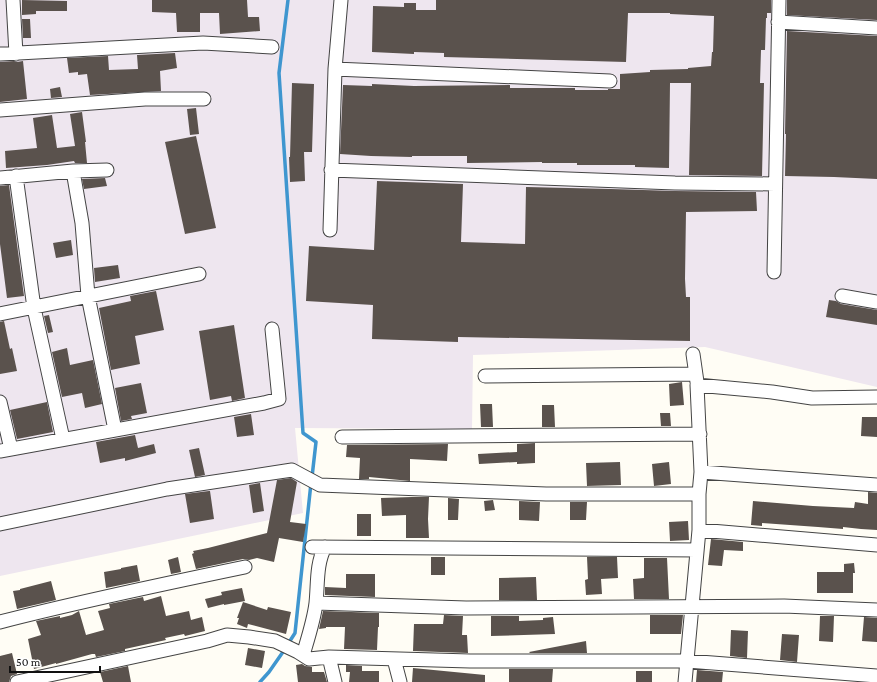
<svg xmlns="http://www.w3.org/2000/svg" width="877" height="682" font-family="'Crimson Pro',serif">
	<style>
		.industrial { fill: #eee6ef }
		.lines { fill: none; stroke-linecap: round; stroke-linejoin: round }
		.stream { stroke: #3f96cf; stroke-width: 3.5 }
		.building { fill: #5a524d }
		.minor-casing { stroke: #444; stroke-width: 15 }
		.minor { stroke: #fff; stroke-width: 13 }
	</style>
	<rect width="100%" height="100%" fill="#fffdf5"/>
	<path class="industrial" d="M0,0H877V387L705,347L473,355L472,429L295,428L303,513L0,576Z"/>
	<g class="lines">
		<path class="stream" d="M288,0L279,73L303,433L316,442L312,477
			M288,644L295,633L311,483
			M260,682L269,672L285,649"/>
	</g>
	<path class="building" d="M22,0L67,1V11H36V14L22,15Z
		M152,0H247L248,17H259L260,31L220,34L219,13H200V32H177L176,13L152,12Z
		M436,0H771V13H767V18H766L765,50H761L760,83H764L762,176L689,175L691,83H670L669,168L635,167V165H577V163H542V162L467,163V156H412V157L371,156L340,154L343,85L372,86V84L414,86L510,85V88H575V90H608V89H620V74L650,72V70L688,69V68L711,66L712,52H713L714,16L670,14V13H628L626,62L444,57V53L414,52V54L372,52L373,6L404,7V3H416V10H436Z
		M787,0H877V20L787,15Z
		M22,19H30L31,38H23Z
		M787,31L877,36V179L834,177L785,176L786,134H785Z
		M175,53L177,68L160,71L161,91L90,95L87,74L78,75V72L69,73L67,58L108,56L109,70L138,69L137,55Z
		M14,61L17,62L23,61L27,99L0,102V62Z
		M292,83L314,84L312,152H304L305,181L290,182L289,157H290Z
		M60,87L62,97L51,98L50,89Z
		M196,108L199,134L190,135L187,109Z
		M82,112L86,142H85L87,163H75L74,161L47,165L6,168L5,151L37,148L33,118L52,115L57,148L75,146L70,114Z
		M196,136L216,228L185,234L165,142Z
		M105,178L107,186L84,189L82,179Z
		M377,181L463,184L461,242L525,244L526,187L611,189L675,191L756,192L757,211L686,212L685,279L686,297H690V341L458,337V342L372,339L373,305L306,301L309,246L374,250Z
		M9,185L24,296L7,298L0,244V186Z
		M71,240L73,255L56,258L53,243Z
		M118,265L120,278L95,282L94,268Z
		M156,291L164,330L135,336L140,364L111,370L99,308L131,301L130,296Z
		M829,300L836,301L841,304L877,310V325L826,317Z
		M49,315L53,332L48,333L44,316Z
		M4,321L10,349L12,348L17,371L0,374V322Z
		M234,325L245,398L232,401L231,396L210,400L199,331Z
		M67,348L70,365L93,360L102,404L85,408L82,393L62,397L52,352Z
		M682,382L684,405L670,406L669,384Z
		M141,383L147,413L131,416L132,419L121,421L115,388Z
		M47,402L53,432L17,439L10,410Z
		M480,404H492L493,427H481Z
		M542,405H554L555,427H542Z
		M660,413H670L671,426H661Z
		M251,414L254,435L237,437L234,417Z
		M862,417H877V437L861,436Z
		M135,435L138,448L154,444L156,453L125,461V458L100,463L96,442Z
		M535,443V463L517,464V462L479,464L478,454L517,452V444Z
		M448,444L447,461L410,459V481L369,477V479H359L360,458L346,457L347,445Z
		M199,448L205,475L195,477L189,450Z
		M620,462L621,485L587,486L586,463Z
		M669,462L671,484L654,486L652,464Z
		M291,478L297,482L290,522L306,524L303,542L279,538L274,562L257,558L249,560L243,559L196,569L192,554L194,553L193,551L208,548L267,533L277,480Z
		M260,483L264,511L253,513L249,485Z
		M209,491H210L214,519L190,523L185,494Z
		M868,492L877,493V530L861,529L843,527V529L818,527L762,523V526L751,525L753,501L813,506L854,508L855,502L868,504Z
		M412,497H429L428,519L429,538H406V515L382,516L381,498Z
		M448,498L459,499L458,520H448Z
		M493,500L495,510L485,511L484,501Z
		M519,501L540,502L539,521L519,520Z
		M570,502H587L586,520H570Z
		M357,514H371V536H357Z
		M688,521L689,540L670,541L669,522Z
		M711,539L743,542V551L724,550L722,566L708,565Z
		M178,557L181,572L171,574L168,560Z
		M431,557H445V575H431Z
		M587,557H617L618,578L601,579L602,594L586,595L585,580L588,579Z
		M644,558H667L669,599H634L633,579L644,578Z
		M854,563L855,573H853V593H817V572H844V564Z
		M137,565L140,581L106,588L104,572L121,569V568Z
		M346,574H375V597L325,595V587L346,588Z
		M536,577L537,600H499V578Z
		M51,581L56,600L17,609L13,591L20,590V589Z
		M242,588L245,601L224,605V604L208,608L205,599L222,595L221,592Z
		M161,596L166,616L189,611L191,620L202,617L205,631L185,636L184,634L165,638L166,640L125,649V651L96,657L95,654H92L56,664V663L34,669L28,639L41,635L36,621L60,616V618L72,615L79,611L86,635L104,630L98,611L110,608L109,604L143,597L144,601Z
		M243,602L267,610L268,607L291,612L286,634L248,624L247,628L237,624L239,618H237Z
		M323,611L379,613V627H378L377,650L344,649L345,627H326V628L319,629Z
		M444,615L463,616L462,635H467L468,653L413,651L414,624H443Z
		M650,615H683L681,634H650Z
		M491,616H519V621L543,620V618L553,617L555,634L491,636Z
		M820,616H834L833,642L819,641Z
		M864,617L877,618V642L862,641Z
		M731,630L748,631L747,658L730,656Z
		M782,634L799,635L797,662L780,660Z
		M586,641L587,653H530L529,652Z
		M248,648L265,651L262,668L245,665Z
		M12,653L17,674L11,676L9,682H0V656Z
		M302,664L305,666L312,667V672H324L327,682H298L296,665Z
		M346,665L362,666V671H379V682H349L350,672H346Z
		M128,666L131,682H103L100,672Z
		M413,668L485,675V682H412Z
		M509,669H553L552,682H509Z
		M697,670L723,672L722,682H696Z
		M636,671H652V682H636Z"/>
	<g class="lines">
		<defs>
			<path id="minor" d="M13,0L16,54
				M778,22L877,28
				M0,54L203,43L272,47
				M335,69L610,81
				M0,110L145,99H204
				M331,170L675,183L775,184
				M73,171L107,170
				M16,176L34,308L63,439
				M0,178L73,171L82,223L88,296L115,430
				M330,230L335,69L341,0
				M774,272L779,0
				M842,296L877,302
				M0,314L199,274
				M693,354L697,382
				M485,376L696,374
				M0,402L11,449
				M342,437L700,434
				M0,451L264,403L279,399L272,329
				M701,472L877,485
				M0,524L167,489L292,470L320,485L546,494H699
				M699,530L877,545
				M312,547L697,550
				M316,603L466,608L784,606L877,610
				M0,622C81,601 163,584 245,567
				M303,655C308,638 314,620 316,603C318,584 316,564 325,547
				M329,657L335,682
				M394,659L400,682
				M17,682L207,641L227,635L249,637L275,641L298,652L309,659L329,657L470,661H687L877,676
				M685,682L699,530V494L701,472L697,385L772,392L812,398L877,397"/>
		</defs>
		<use href="#minor" class="minor-casing"/>
		<use href="#minor" class="minor"/>
	</g>
	<path d="M10 666v6h90v-6" fill="none" stroke="#111111" stroke-width="2"/>
	<text x="16" y="666" font-size="12" fill="#111111" stroke="#ffffff" stroke-width="3" paint-order="stroke">50 m</text>
</svg>
